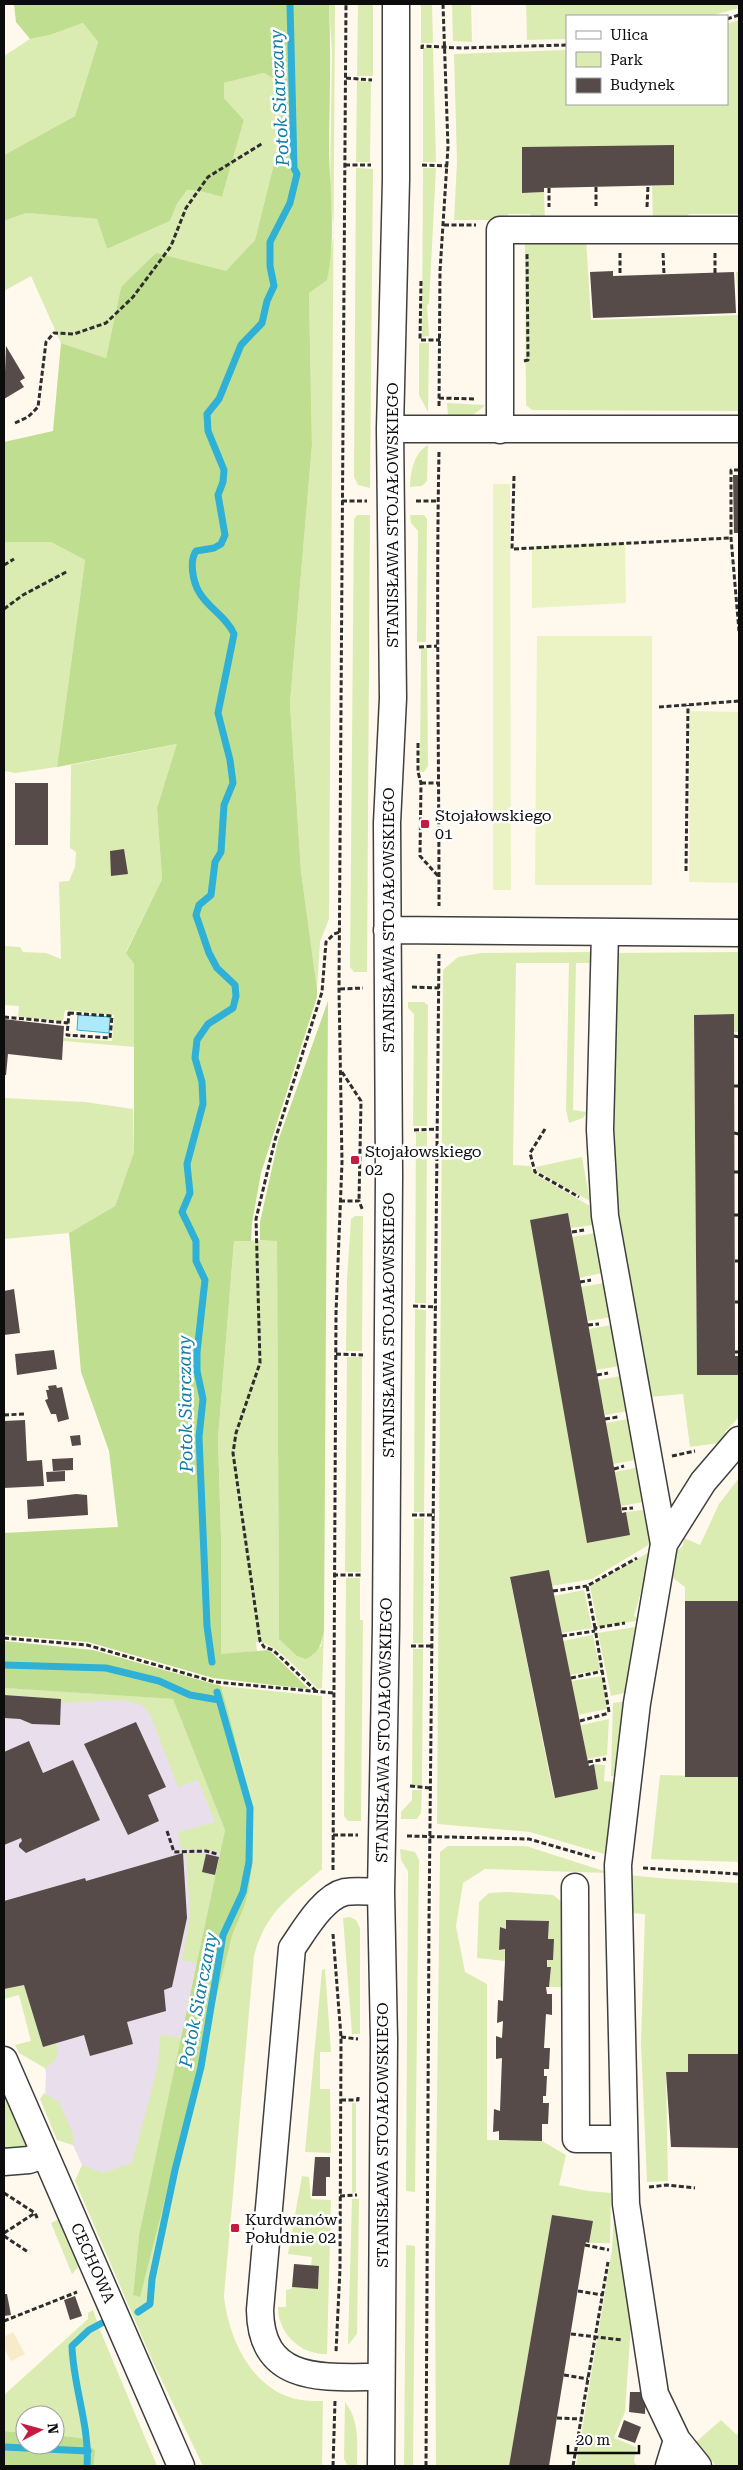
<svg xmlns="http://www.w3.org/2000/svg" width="743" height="2470" font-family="'Roboto Serif',serif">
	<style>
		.industrial { fill: #e9dfec }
		.farmland { fill: #f7ebca }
		.green { fill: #daecb2 }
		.forest { fill: #c0de90 }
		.pitch { fill: #ebf3c5 }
		.water { fill: #aceafb; stroke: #2eb0d7 }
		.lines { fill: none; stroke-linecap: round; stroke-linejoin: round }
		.stream { stroke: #2eb0d7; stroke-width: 7 }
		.building { fill: #564b48 }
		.minor-casing { stroke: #3f3f3f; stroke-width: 29 }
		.path { stroke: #2e2e2e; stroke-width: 3; stroke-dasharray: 5 2.5; stroke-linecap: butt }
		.minor { stroke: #fff; stroke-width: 26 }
		.poi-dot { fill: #c61a40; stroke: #fff; stroke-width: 2 }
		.labels { text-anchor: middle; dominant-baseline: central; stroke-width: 5; stroke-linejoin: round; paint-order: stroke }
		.street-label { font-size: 16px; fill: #0c0c0c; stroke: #fff }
		.poi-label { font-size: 16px; fill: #0c0c0c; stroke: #fff; text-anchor: start }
		.water-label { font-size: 18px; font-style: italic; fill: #0d7da7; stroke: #fff }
	</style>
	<rect width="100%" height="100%" fill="#fff8ec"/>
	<path class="industrial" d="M4,1688L173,1699L225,1830L139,2235L78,2176L82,2165L73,2145L63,2141L45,2100L46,2072L22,1994L4,1995Z"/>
	<path class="farmland" d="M13,2332L25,2354L11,2361L4,2348V2337Z"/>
	<path class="green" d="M329,4H335L329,919L320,942L317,989L301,871L290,703L312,445L309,293L326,280L334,233L330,189L332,53Z
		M358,4H373V76H357Z
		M421,4H432L433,43H421Z
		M452,4H471L472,42L453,41Z
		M526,4H739V8L710,16H567V39L527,40Z
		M739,20V214H689L683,222L653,223L652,186L674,185V146L522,147V193L544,192L545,221H533L530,214H508V220H454L457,162L454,54L567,50V104H727V24Z
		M83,23L98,42L75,116L4,155V56L30,39L50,35Z
		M423,48H433L436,162H423Z
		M264,73L277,81L282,131L255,240L227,271L121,287L106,358L61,343L31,276L4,291V221L26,213L97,219L107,249L170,221L177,204L187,190L200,191L222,197L244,120L224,98V83Z
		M357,81L371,82L370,162H356Z
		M356,168L373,169L370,488L358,485L354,477Z
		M423,168H436L429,304L427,305L429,336L422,337Z
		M525,235L586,238L591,320L739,315L736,272H739V411L532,410L526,405Z
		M419,343H429L428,412L419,395Z
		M447,403L485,405C474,416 464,421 448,416Z
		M428,445L427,481L422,486L410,487C411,471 413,454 428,445Z
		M357,515H370L367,972H354L350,967L354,519Z
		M410,515H424L427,519L426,642H417L418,531L411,523Z
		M4,542H51L85,560L57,767L15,773L4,771Z
		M421,648H427L428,766L424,772H420Z
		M178,744L157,808L162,879L126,952L134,964L135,1047L63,1041L64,1038L112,1041L114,1015L65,1010L63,1021L18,1017L19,1006L4,1005V946L20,947L23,952L46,953L61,959L59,882L69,881L75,867L76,852L70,848L71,765Z
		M591,952L593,953L592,963H576L573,1110L587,1112L583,1118L569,1123L566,1110L569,963H516L513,1165L531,1166L533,1173L590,1206L593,1225L571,1228L568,1213L531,1220L588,1543L630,1535L626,1512L643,1510L650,1544L592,1579L552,1586L548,1570L510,1578L554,1797L598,1789L594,1764L605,1765L604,1781L620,1783L611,1856L530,1832L437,1824L443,970L458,957L481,953Z
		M739,952V1032H734V1014L694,1015L697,1374L739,1375V1417L725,1432L727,1440L726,1442L690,1447L683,1394L650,1397L623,1248L611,1140L617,953Z
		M408,1002H424L428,1005L427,1126H413L414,1014L408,1008Z
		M4,1098L85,1102L133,1109L134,1152L115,1206L69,1233L4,1239Z
		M416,1132H427L426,1303H415Z
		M582,1157L590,1201L537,1171L536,1167Z
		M355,1216H363L362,1351H346L347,1278L351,1219Z
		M595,1233L602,1273L579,1278L572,1237Z
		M277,1240L279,1638L321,1647L324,1631L322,1688L318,1689C305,1677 272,1639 256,1642L257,1651L221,1655V1536L218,1439L234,1241Z
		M604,1283L611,1317L588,1321L581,1287Z
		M415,1309L426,1310L424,1512H414Z
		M611,1325L619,1366L596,1370L589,1329Z
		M347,1357H362L361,1572H345Z
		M621,1376L628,1411L605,1415L598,1380Z
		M628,1419L635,1460L613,1464L606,1423Z
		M635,1468L638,1469L643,1502L621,1506L615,1472Z
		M739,1478V1862L651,1859L660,1775L739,1777V1601H685V1587L673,1578L672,1555L683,1546L684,1538L700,1545L719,1504Z
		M424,1518L423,1643H413L414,1519Z
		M653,1550L634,1616L642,1620L598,1627L590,1586Z
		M346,1578H360V1620H363L361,1821H348L344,1816Z
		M584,1590L592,1628L562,1633L554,1596Z
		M641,1626L629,1692L611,1696L598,1633Z
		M593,1635L600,1670L570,1675L563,1641Z
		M413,1649H423L422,1786H412Z
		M602,1676L607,1709L578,1715L572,1681Z
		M221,1686L322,1696V1869C289,1898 266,1911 254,1956L224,2296C228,2336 250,2386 292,2398C302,2401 313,2401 323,2401L322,2466H203L152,2360L75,2181L82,2165L103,2173L132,2163L158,2065L160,2035L181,2038L139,2235L133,2295L232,1936L248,1894L242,1763Z
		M4,1688L173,1699L225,1830L220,1853L205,1849H181L178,1832L215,1822L198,1780L178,1787L150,1714L142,1705L122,1700L61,1703V1699L4,1695Z
		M628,1701L622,1777L611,1776L613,1703Z
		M609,1719L607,1755L587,1759L581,1725Z
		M412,1790H422L421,1813L417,1819H401V1812L412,1800Z
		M448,1846H526L610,1873L485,1869L463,1883L456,1926L465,1972L487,1984V2140L542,2141L566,2155L559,2185L588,2191L611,2193L610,2243H589L593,2221L552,2215L509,2466H436L435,2272L440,1852Z
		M400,1849L415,1852L419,1860L415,2192L406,2191L408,1871L401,1860Z
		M186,1853L206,1854L202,1872L215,1875L197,1963L182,1960L190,1916Z
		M628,1875L669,1879L739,1883V2054H688V2072L666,2073L668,2181L647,2182L641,2043L645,1914L630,1913Z
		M509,1892L553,1895L563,1903L564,1987H549L551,1967H547L549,1921L506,1920V1929L500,1927L499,1950L505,1949V1961L477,1958L479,1902L489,1893Z
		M350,1917L356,1920L360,1928V2034H352L343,1918Z
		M325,1969L331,2052H320V2089H330L331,2153L305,2152L322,1970Z
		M24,1985L43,2047L56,2043C61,2057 56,2060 45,2068L19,2053L15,2045L31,2041L19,1995L4,1999V1989Z
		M4,2087L29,2140L26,2150L4,2155Z
		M44,2093L59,2102L74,2136L73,2145L57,2140L40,2099Z
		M352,2103H356V2192L352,2193Z
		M302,2176L309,2177L311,2199L331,2200L327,2354C300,2355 278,2333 278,2307H286V2290L291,2289L292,2287L318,2289L319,2267L311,2266L312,2257L288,2254Z
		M352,2199H359L357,2334L348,2345Z
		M614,2211L631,2324L625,2412L614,2438L636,2447L634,2462L637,2466H576L612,2250Z
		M57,2220H62L81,2264L72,2274L51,2223Z
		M406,2245L415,2246L413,2466H404Z
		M93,2310L100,2330L157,2466H94L95,2450L81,2438L55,2435V2415H25V2433L4,2431V2395L88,2319V2313Z
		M345,2402C360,2421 357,2443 357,2466H348L344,2459Z
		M721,2420L737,2435L739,2430V2466H716L708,2456L699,2458L696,2442Z"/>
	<path class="forest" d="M14,4H329C331,50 330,96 329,142C329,190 337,233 327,280L309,293L312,445L290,703L301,871L317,989V997L261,1173L252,1223L251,1241H234L218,1439L221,1536V1654L269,1650L309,1689L213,1678L88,1642L4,1635V1533L118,1527L109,1451L81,1372L69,1233L115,1206L134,1152V964L126,953L162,879L157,808L177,744L57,767L85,560L51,542H4V442L53,431L61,343L106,358L121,287L156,253L226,271L255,240L282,131L277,81L264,73L224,83V98L244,120L222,197L200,191L187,190L177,204L170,221L107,249L97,219L26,213L4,221V155L75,116L98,42L83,23L50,35L30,39L16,22Z
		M328,1001L324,1631C321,1646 319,1652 306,1659L297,1656L279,1639L277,1241L260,1240V1222L278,1141Z
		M4,1641L93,1650L221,1686C239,1752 262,1824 248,1893C245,1907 237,1922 232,1936L140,2297L133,2295L139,2235L225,1830L173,1699L4,1688Z
		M4,2431L25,2433V2445H55V2435L81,2438L95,2450L94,2466H4Z"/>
	<path class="pitch" d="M493,484H510L511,890H493Z
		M625,543L626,603L532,608V546Z
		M537,636H652V885H535Z
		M690,711L739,712V883L689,882Z"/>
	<path class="water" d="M78,1015L110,1017L109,1033L77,1030Z"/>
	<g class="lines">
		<path class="stream" d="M212,1662L207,1626L199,1437L203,1399L197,1371V1352L205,1280L196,1261V1241L182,1212L190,1193L187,1164L203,1104L202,1082L195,1058L197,1040L208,1024L233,1008L236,996L235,985L217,968L209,953L196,915L199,905L211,895L215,862L221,852L224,805L233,783L230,760L218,713L234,634C226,616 208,608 199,592C193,582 189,561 196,551L214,548L221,544L225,535L218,495L223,482L224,470L208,431L207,414L219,399L241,345L262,323L267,301L274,286L270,266V242L290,203L297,174L294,168L290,4
			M4,1665L106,1668L159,1681L190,1695L219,1700
			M138,2312L150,2304L152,2279L175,2170L201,2067L223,1935L243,1892L249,1862L250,1808L217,1692
			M4,2447L88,2451
			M87,2466C90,2426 73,2386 72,2346L89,2330L102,2323"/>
	</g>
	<path class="building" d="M674,145V185L544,188V192L522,193V147Z
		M613,271V276L734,272L736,313L593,318L590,272Z
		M6,346L25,378L20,381L24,387L4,399Z
		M733,475H739V533H734Z
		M15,783H48V845H15Z
		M124,849L128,874L111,876L110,851Z
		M734,1014L735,1356H739V1375H697L694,1015Z
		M4,1019L64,1026L62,1060L8,1054L6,1075H4Z
		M568,1213L621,1506L622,1513L626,1512L630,1535L587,1543L530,1220Z
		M14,1289L20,1333L4,1335V1291Z
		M54,1350L57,1369L17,1375L15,1354Z
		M56,1385L57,1388L62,1387L69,1419L58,1422L56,1414H51L45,1400L48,1399L46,1390H49L48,1386Z
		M25,1420L27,1461L42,1460L44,1486L4,1488V1421Z
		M80,1435L81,1445L72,1446L70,1436Z
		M73,1458V1470L53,1471L52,1459Z
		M65,1471V1481L47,1482L46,1472Z
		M76,1494L87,1495L88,1515L28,1519L27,1500Z
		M549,1570L588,1762L589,1766L594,1764L598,1789L555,1798L510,1577Z
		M685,1601H739V1777H685Z
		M4,1695L61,1699L60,1725L32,1724L20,1719L4,1718Z
		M136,1722L166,1787L148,1795L159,1821L128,1835L84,1744Z
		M29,1741L43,1773L73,1760L100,1820L26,1853L19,1847V1844L22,1841L21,1838L4,1845V1752Z
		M183,1853L187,1918L172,1987L164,1990L166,2011L127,2022L133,2044L90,2056L84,2035L43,2047L24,1985L4,1989V1901L85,1878L86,1881Z
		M206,1854L219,1857L215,1875L202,1872Z
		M506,1920L549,1921L548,1939H554L553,1960H547V1967H551L549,1987H546L547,1994H552V2015L546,2014L544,2048H550L549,2069H544V2076H547L546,2096H543V2103H549L548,2124H542V2141L499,2140V2131L493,2132L494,2109L500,2111L502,2058L496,2059V2036L502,2038L503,2021L497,2023L498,2000L503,2001L505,1961V1949L499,1950L500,1927L506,1929Z
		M688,2054H739V2148L671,2147L666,2072H688Z
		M315,2157H330V2177H326V2196H312Z
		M552,2215L593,2221L589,2243L586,2242L585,2245L549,2466H509Z
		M294,2264L319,2266L318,2289L292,2287Z
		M4,2294H7L11,2315L4,2316Z
		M75,2296L82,2316L70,2320L64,2300Z
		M630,2392H646L645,2414L629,2412Z
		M624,2420L641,2427L635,2443L618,2437Z"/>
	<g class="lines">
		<defs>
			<path id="minor" d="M390,429H739
				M500,430V230H739
				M387,930L739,933
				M605,933L600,1130L605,1216L664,1544
				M575,1887L576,2139H624
				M4,2060L181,2466
				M4,2162L29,2160L45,2154
				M381,2377C325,2377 261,2385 260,2310L292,1948C304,1931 323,1897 345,1892C357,1890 369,1892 381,1892
				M381,2466L384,2039L381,1892L386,1626L389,1176L387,823L393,698L390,429L396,180V4
				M669,2466L677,2440
				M698,2466L677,2440L655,2394L626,2204L618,1865L637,1703L664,1544L703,1482L739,1440"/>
		</defs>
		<use href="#minor" class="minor-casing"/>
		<path class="path" d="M727,19L739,15
			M422,49V46L461,48L567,45
			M346,78L372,80
			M345,165H371
			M422,165L448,166
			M596,187V206
			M549,188V207
			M647,207L648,186
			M444,225H476
			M620,253V275
			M663,253L664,274
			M715,253V273
			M421,281L420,340H440
			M524,361L528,360L527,253
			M439,398L476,399
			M439,406L440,271L448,147L443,4
			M15,423L28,417L38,407L46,342L54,333L74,334L106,323L133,297L171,246L186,208L208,177L263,143
			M439,452C436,603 439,754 439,906
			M739,470H731V538L739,631
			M514,476L512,549L731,538
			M342,501H367
			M416,501H438
			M4,565L14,559
			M4,609L23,595L68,571
			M419,647L437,646
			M659,707L739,701
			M418,743V772L421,783L420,856L439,877
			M421,783H440
			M686,871L688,705
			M412,987L439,988
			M340,989L363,988
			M69,1013L112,1016L110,1038L67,1035Z
			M4,1017L68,1023
			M734,1036L739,1037
			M342,1072L361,1101L359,1201
			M734,1086H739
			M545,1129L530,1153L535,1172L579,1197
			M414,1130L438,1129
			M734,1133L739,1134
			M734,1172H739
			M340,1201H359L363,1211
			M734,1215H739
			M572,1232L584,1230
			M735,1261H739
			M580,1282L591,1280
			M735,1302H739
			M413,1306L437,1307
			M588,1325L599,1324
			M735,1352H739
			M336,1354L363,1355
			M597,1375L608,1373
			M4,1415L24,1414
			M605,1419L618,1417
			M672,1456L695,1451
			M614,1469L624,1466
			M622,1509L633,1508
			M412,1515H435
			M333,1575H362
			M553,1591L587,1586
			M595,1628L587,1586L637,1558
			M562,1636L595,1631
			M4,1638L87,1645L215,1682L333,1693
			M411,1646H433
			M571,1678L603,1671
			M316,1691L273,1650L264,1647L260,1641L233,1453L236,1433L260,1363L256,1219L275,1140L322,992L326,942L334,934L340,932
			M609,1712L595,1628L625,1623
			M580,1721L609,1713
			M588,1762L606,1759
			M410,1786L431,1788
			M167,1831L174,1852L206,1851L217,1854
			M333,1835H358
			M407,1836L529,1839L595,1858
			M643,1868L739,1874
			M333,1870L336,1313L342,1162L339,989L346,4
			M333,1934L341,2037L340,2269L336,2352
			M341,2037L358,2039
			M341,2100H358V2097
			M649,2187L667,2185L695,2188
			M4,2193L35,2213
			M340,2196L357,2195
			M4,2233L35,2213L38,2220
			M4,2236L28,2252
			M585,2245L609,2250
			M578,2291L603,2295
			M4,2321L77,2292
			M571,2334L622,2340
			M564,2375L588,2379
			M557,2418L580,2419
			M333,2466L335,2401
			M426,2466L429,1921L439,954
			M573,2466L608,2262"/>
		<use href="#minor" class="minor"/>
	</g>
	<g class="poi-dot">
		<rect x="420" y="819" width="10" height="10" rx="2.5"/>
		<rect x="350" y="1155" width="10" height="10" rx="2.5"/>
		<rect x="230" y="2223" width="10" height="10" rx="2.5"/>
	</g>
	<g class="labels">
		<g class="street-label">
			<text transform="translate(392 515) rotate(-90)">STANISŁAWA STOJAŁOWSKIEGO</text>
			<text transform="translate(388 920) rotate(-90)">STANISŁAWA STOJAŁOWSKIEGO</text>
			<text transform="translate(388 1325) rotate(-90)">STANISŁAWA STOJAŁOWSKIEGO</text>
			<text transform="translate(384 1730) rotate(-89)">STANISŁAWA STOJAŁOWSKIEGO</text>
			<text transform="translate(382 2135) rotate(-90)">STANISŁAWA STOJAŁOWSKIEGO</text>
			<text transform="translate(93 2263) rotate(66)">CECHOWA</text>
		</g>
		<g class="poi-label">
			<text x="435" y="815">Stojałowskiego<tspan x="435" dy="18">01</tspan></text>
			<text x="365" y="1151">Stojałowskiego<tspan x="365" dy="18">02</tspan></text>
			<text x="245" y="2219">Kurdwanów<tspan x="245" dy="18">Południe 02</tspan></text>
		</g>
		<g class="water-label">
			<text transform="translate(279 98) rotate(-93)">Potok Siarczany</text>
			<text transform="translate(185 1404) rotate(-91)">Potok Siarczany</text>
			<text transform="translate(198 2000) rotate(-79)">Potok Siarczany</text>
		</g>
	</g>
	<rect width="743" height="2470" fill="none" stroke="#0c0c0c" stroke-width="10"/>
	<rect x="566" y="15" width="162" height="90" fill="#ffffff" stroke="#9e9e9e"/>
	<rect x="576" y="31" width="25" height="8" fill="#ffffff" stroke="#9e9e9e"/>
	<text x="610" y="40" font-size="15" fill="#0c0c0c">Ulica</text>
	<rect x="576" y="52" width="25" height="15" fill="#daecb2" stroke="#9e9e9e"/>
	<text x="610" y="65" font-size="15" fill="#0c0c0c">Park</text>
	<rect x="576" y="78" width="25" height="15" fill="#564b48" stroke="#9e9e9e"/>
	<text x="610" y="90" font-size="15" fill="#0c0c0c">Budynek</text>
	<g transform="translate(40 2430) rotate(84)"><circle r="24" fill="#ffffff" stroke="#9e9e9e"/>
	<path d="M0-4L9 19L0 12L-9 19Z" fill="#c61a40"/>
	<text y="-8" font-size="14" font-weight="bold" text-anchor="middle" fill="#0c0c0c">N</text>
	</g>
	<path d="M568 2445v8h71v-8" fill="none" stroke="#0c0c0c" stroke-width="2.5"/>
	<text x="576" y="2445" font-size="15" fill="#0c0c0c" stroke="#ffffff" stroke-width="4" paint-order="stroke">20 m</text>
</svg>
